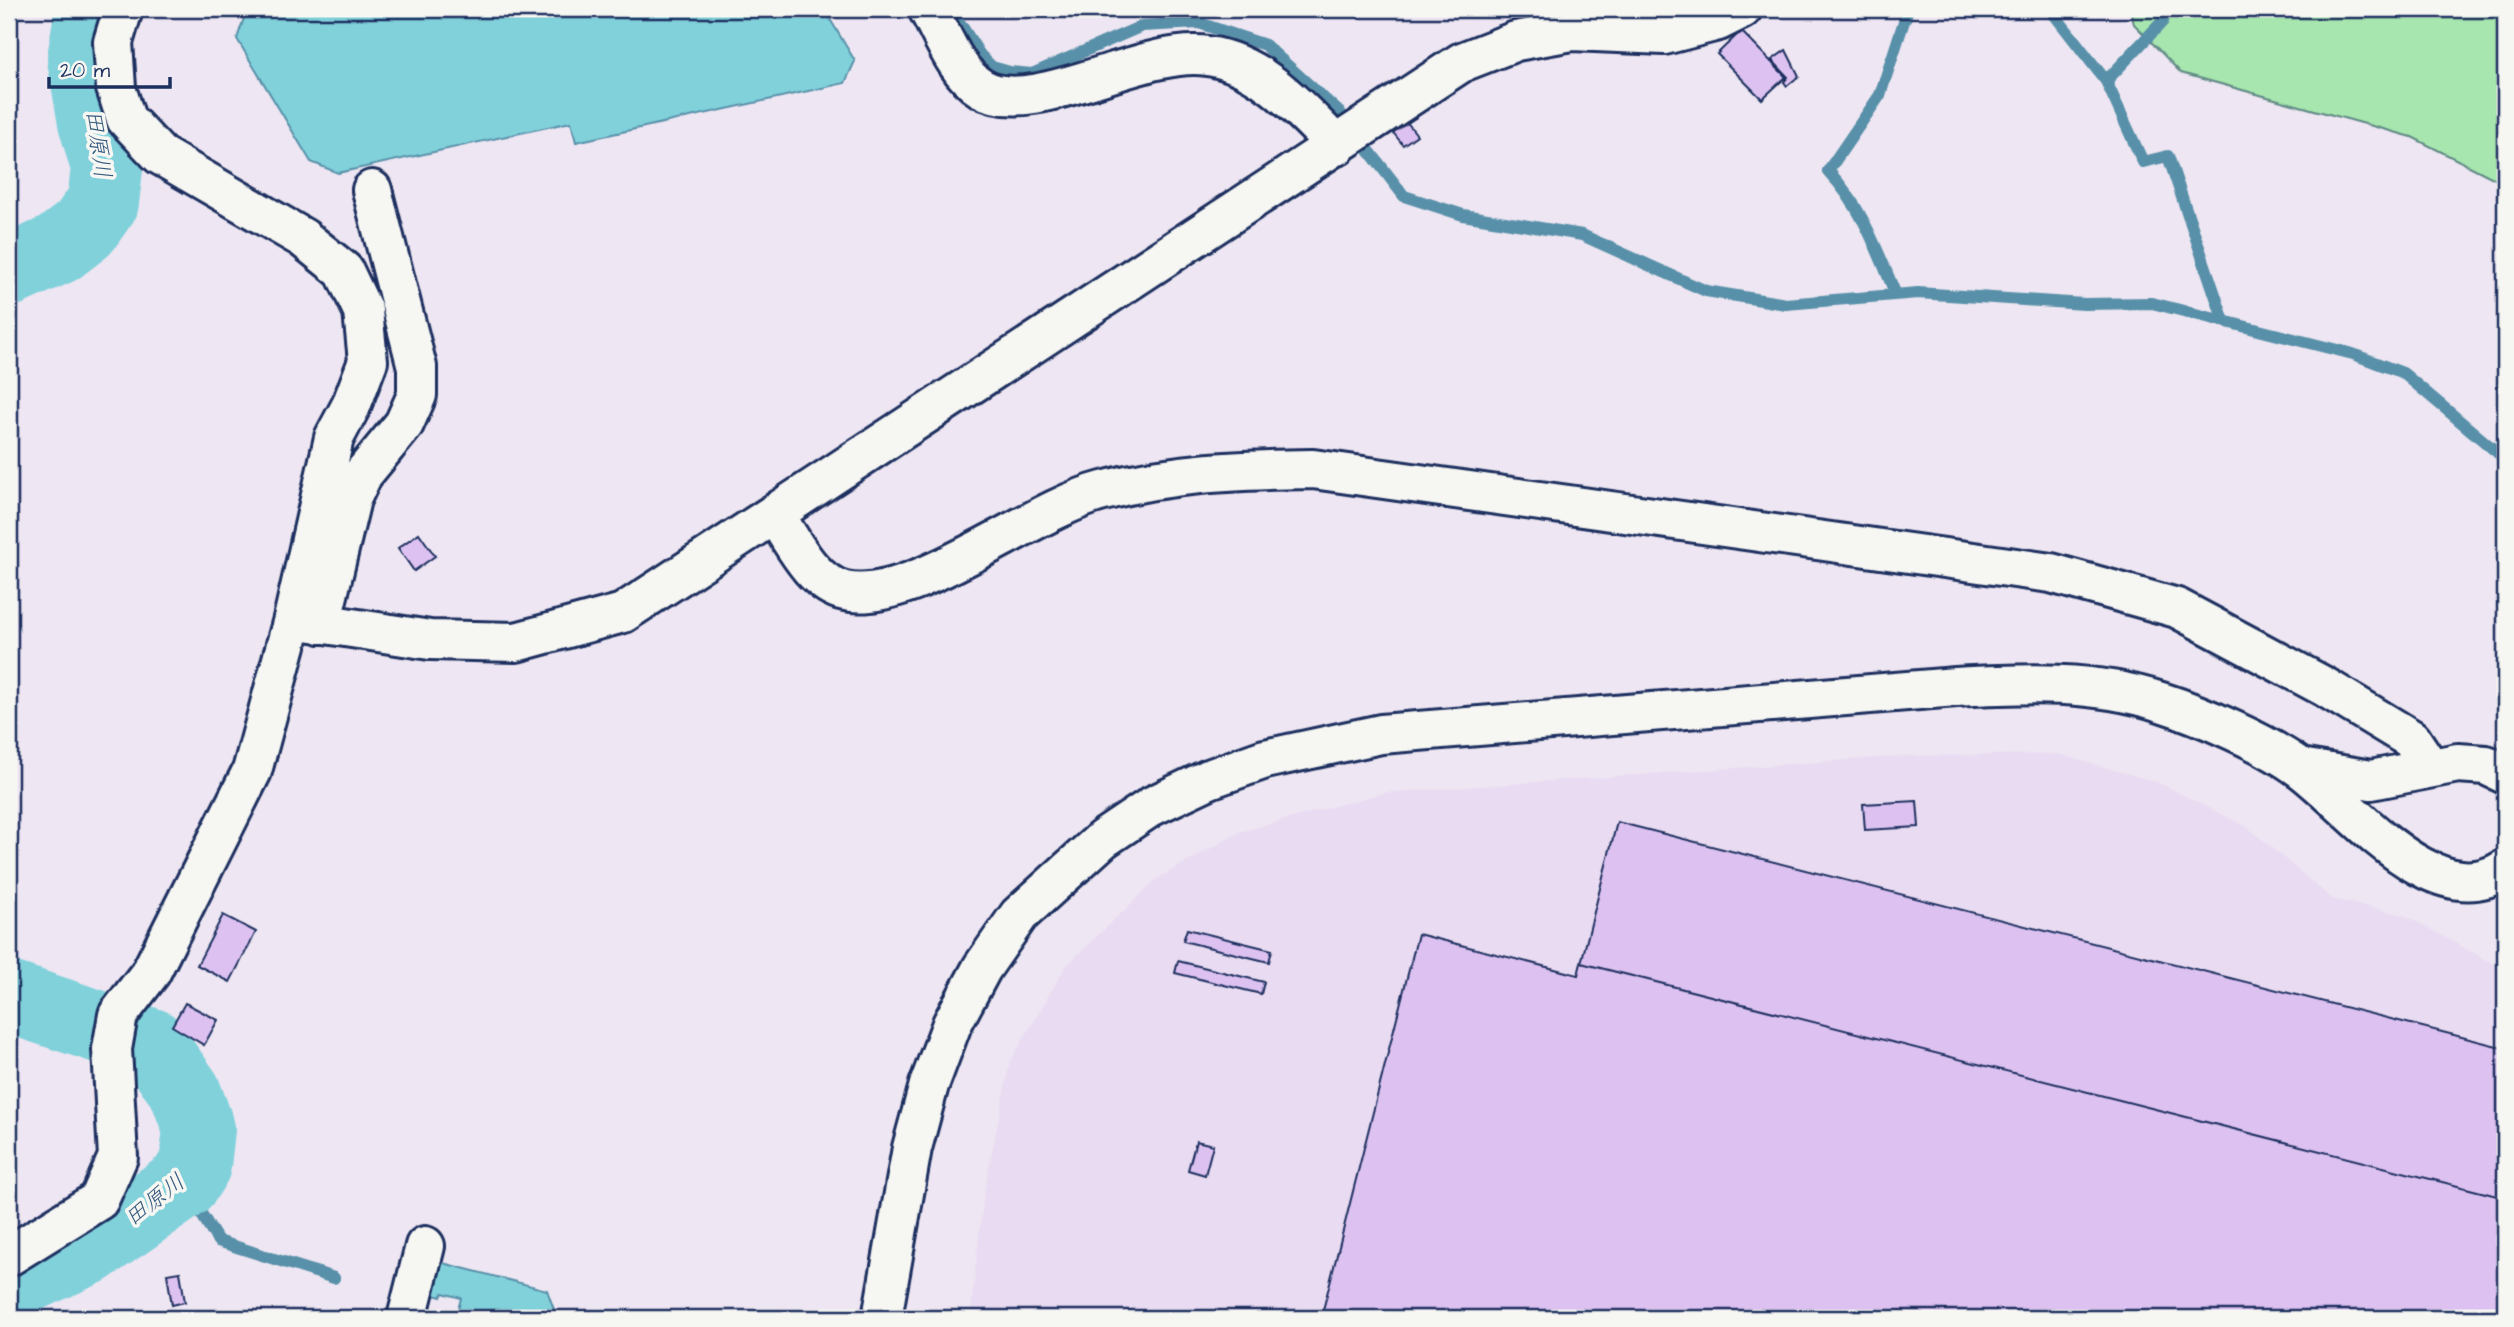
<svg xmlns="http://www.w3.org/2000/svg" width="2514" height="1327" font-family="'Architects Daughter','Klee One',sans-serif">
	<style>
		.built { fill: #e9dbf2 }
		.green { fill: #a7e6ae; stroke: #618a86; stroke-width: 2 }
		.water { fill: #81d1db; stroke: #5890a9; stroke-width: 2 }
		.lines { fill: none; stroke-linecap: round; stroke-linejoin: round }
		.stream { stroke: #5890a9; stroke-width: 12 }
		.river { stroke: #81d1db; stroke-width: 72 }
		.building { fill: #ddc2f1; stroke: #1b2f5e; stroke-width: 2 }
		.minor-casing { stroke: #1b2f5e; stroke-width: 44 }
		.minor { stroke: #f6f6f2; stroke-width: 38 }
		.labels { text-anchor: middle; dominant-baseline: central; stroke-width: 7; stroke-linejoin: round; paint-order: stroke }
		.water-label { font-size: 23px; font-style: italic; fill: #34587d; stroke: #f6f6f2 }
	</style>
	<rect width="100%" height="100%" fill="#eee6f2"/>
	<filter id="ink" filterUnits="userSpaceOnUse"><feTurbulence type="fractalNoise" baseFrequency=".0143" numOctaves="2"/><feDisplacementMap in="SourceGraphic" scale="14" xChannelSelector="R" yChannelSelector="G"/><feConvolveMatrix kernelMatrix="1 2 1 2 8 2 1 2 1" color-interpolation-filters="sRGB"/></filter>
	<g filter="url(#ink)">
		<path class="built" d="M2057,754L2157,782L2247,827L2332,899L2404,915L2505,970V1318H970L984,1193L1010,1062L1066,966L1157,879L1240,832L1383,793L1904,756Z"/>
		<path class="green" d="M2130,9H2505V184L2412,137L2181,73L2134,24Z"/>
		<path class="water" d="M247,9H824L855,61L845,83L576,142L571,122L338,173L311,162L237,39Z
			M435,1261L547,1290L557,1318H456L461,1298L443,1293L441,1297L427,1293Z"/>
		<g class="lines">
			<path class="stream" d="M951,9L980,55L992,67L1010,72L1032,74L1142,26L1199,23L1265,45L1341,114L1404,196L1463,215L1582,235L1706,291L1786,304L1918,293L2084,304L2152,303L2353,354L2403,373L2505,459
				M2050,9L2106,81L2143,162L2168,156L2224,321
				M2106,81L2163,21L2165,9
				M1896,295C1877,250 1862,206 1828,171L1880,95L1908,9
				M183,1184L218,1241L334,1278"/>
			<path class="river" d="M9,271L58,249L84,229L103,202L107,168L94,122L83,59L91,9
				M9,997L151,1044L185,1091L199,1129L195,1165L183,1184L87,1250L9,1285"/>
		</g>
		<path class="building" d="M1741,31L1786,77L1762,99L1717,54Z
			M1786,50L1799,76L1787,86L1784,82L1788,77L1772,60Z
			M1402,116L1417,135L1403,145L1388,126Z
			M419,533L435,556L414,571L398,548Z
			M1917,801L1919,827L1865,830L1863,804Z
			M1617,822L2505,1048V1198L1581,963Z
			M223,915L256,932L230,982L197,965Z
			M1187,929L1272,950L1269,962L1183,941Z
			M1418,934L1578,975L1581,963L2505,1198V1318H1321Z
			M1178,961L1264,982L1261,994L1175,973Z
			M185,1003L218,1020L204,1045L172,1026Z
			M1196,1141L1213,1145L1205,1175L1188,1170Z
			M180,1272L185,1302L172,1305L167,1274Z"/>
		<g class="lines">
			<defs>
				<path id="minor" d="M928,9C942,33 956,73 981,88C1033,119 1145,45 1208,56C1262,64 1301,110 1337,146
					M775,515C792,540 812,584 845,591C911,606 1030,510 1103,491C1172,472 1242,470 1313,469L2051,573L2177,608L2325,687L2411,739L2429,766
					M293,619L430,640L516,642L623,613L1462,62L1516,41L1572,31L1664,35L1718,21L1742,9
					M321,624L351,499L363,474L404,424L417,395V367L372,190
					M2300,768L2371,780L2458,763L2486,765L2505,774
					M9,1256L99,1200L118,1157L112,1049L118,1015L151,972L252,771L293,619L334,438L351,406L368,361L363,311L344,271L303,238L160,155L126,119L116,88L113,42L123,9
					M407,1318L425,1246
					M882,1318L912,1148L929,1085L952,1024L982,968L1019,915L1103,839L1152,806L1209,779L1265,759L1381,734L1956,687C2025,683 2094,680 2161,702C2202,715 2266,743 2300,768C2351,805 2434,916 2505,869"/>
			</defs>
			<use href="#minor" class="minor-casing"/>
			<use href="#minor" class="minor"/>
		</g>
	</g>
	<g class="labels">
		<g class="water-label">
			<text transform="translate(98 144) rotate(82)">田原川</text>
			<text transform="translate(155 1200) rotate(-38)">田原川</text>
		</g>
	</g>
	<rect width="2514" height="1327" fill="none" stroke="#f6f6f2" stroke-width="35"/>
	<rect x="18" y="18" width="2479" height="1292" fill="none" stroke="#1b2f5e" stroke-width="2.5" filter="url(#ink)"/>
	<path d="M49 77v10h121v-10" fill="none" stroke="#1b2f5e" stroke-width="3.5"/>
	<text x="60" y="77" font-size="21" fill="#1b2f5e" stroke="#f6f6f2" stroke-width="5" paint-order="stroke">20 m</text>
</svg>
